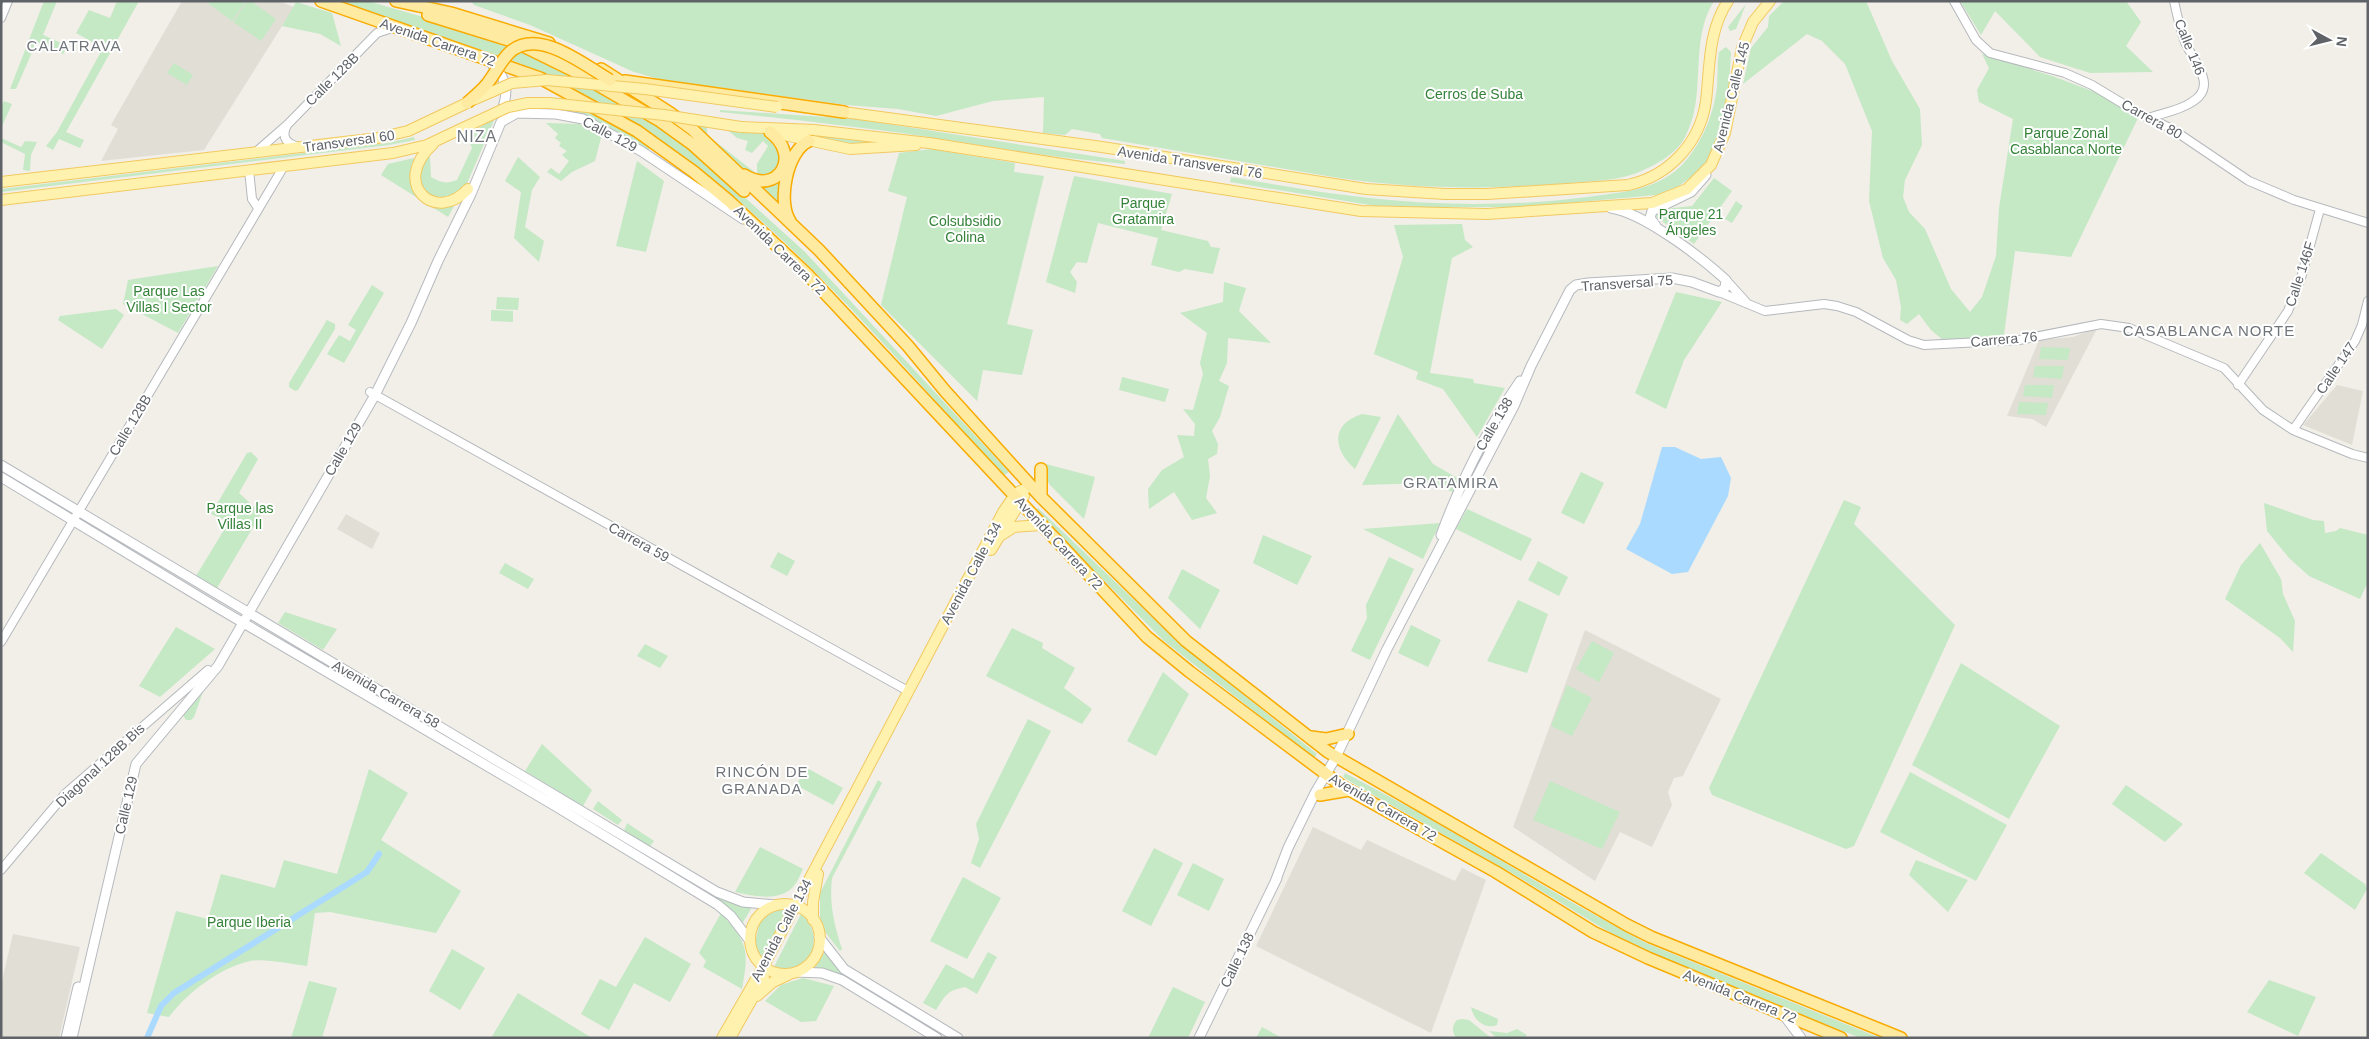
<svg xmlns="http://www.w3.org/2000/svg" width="2369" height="1039" font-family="Arial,sans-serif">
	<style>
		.education { fill: #e1ded6 }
		.green { fill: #c5e8c5 }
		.water { fill: #aadaff }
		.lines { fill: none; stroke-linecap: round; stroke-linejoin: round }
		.canal { stroke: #aadaff; stroke-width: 6 }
		.tertiary-casing { stroke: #b5b8bc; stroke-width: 10 }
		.secondary-casing { stroke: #b6babf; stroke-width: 11 }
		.primary-casing { stroke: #f2c960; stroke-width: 12 }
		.trunk-casing { stroke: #f9ab00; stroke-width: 14 }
		.tertiary { stroke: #fff; stroke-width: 8 }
		.secondary { stroke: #fff; stroke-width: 9 }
		.primary { stroke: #fff2af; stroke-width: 10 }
		.trunk { stroke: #feeaa1; stroke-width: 11 }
		.primary-bridge-casing { stroke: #f2c960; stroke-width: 12; stroke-linecap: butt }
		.trunk-bridge-casing { stroke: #f9ab00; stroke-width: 14; stroke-linecap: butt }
		.primary-bridge { stroke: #fff2af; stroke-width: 10 }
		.trunk-bridge { stroke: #feeaa1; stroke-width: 11 }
		.labels { text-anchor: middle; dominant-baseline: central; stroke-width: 4; stroke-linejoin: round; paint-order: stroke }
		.street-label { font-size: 14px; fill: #5f6368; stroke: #fff }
		.park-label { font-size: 14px; fill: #348238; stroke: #fff }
		.neighbourhood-label { font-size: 15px; letter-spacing: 1px; fill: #70757a; stroke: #fff }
		.quarter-label { font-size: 16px; letter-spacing: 1px; fill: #70757a; stroke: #fff }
	</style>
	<rect width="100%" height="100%" fill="#f1efe8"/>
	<path class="education" d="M182,1H278L294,7L204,150L101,161L118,129L111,125Z
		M2098,327L2046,427L2032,419L2007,416L2039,340L2073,337Z
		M2337,385L2363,391L2352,445L2303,425Z
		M346,514L380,533L372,549L337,529Z
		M1585,630L1721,699L1683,776L1674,778L1668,792L1672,805L1652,847L1620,832L1595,881L1513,827Z
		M1313,827L1361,850L1367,840L1455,881L1462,868L1486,880L1431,1033L1256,946Z
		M13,934L80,947L59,1038H1V985Z"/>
	<path class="green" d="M44,1H57L43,35L68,46L63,54L36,43L16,89H10Z
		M117,1H139L66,132L84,140L80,148L59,139L53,150L46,146L57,132L103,48L76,33L89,10L110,18Z
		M205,1H246L232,21Z
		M247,1H251L276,19L261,41L233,22Z
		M339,1H367L480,33L531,53L657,123L686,144L805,252L1009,472L1003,476C900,363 799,240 674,150C634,121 588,97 544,74C508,56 467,47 429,35C398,25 368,13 339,1Z
		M471,1H1714C1688,42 1708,94 1685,137C1676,155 1652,167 1634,174C1614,181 1591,181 1570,183C1492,190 1416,189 1339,178L1102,138L1100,134L1072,129L1065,135L1043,133L1044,97L993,101L936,116L898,109L847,105L662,80L634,72L530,25L474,5Z
		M1784,1H1866L1892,61L1920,109L1922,145L1905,180L1903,197L1909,212L1925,229L1951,289L1970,312L1982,297L1996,256L1999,208L2013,119L1979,102L1977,90L1989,68L1982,54L2052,76L2095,92L2138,118L2071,257L2015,251L2004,335L1943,340L1931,330L1919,314L1907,324L1900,320L1901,307L1896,280L1883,258L1869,201L1872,131L1845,64L1822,41L1807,34L1743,84L1751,48L1768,27L1769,16Z
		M1960,1H2126L2141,22L2126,46L2153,72L2090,73L2040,57L1995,11L1981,35Z
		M296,2L332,13L341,46L320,34L282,26Z
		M1746,4L1736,29L1730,31L1728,27Z
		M1726,47L1731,52L1729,87L1724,114L1716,142L1708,159L1695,174L1679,186L1656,195L1523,207H1382L1230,182L1231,177C1277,185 1323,193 1369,198C1442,206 1516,206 1588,197C1621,192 1654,191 1680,167C1701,146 1714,115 1717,86C1718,74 1717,63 1719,52Z
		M174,63L193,75L187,85L167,73Z
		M571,97L651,146L647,152L586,117L561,111Z
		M4,101L12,104L1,128V106Z
		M720,110L856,119L1125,161V164C1049,158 976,144 902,133C841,125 780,118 720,112Z
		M495,118L466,186L457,196L437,201L421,189L418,167L427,153L430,158L431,177C441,183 446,184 457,180L472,148L467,135Z
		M546,123L579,124L602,134L595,161L572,172L561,181L547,172L551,168L559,174L569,161L562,155L567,151L559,146L561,143L555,138L558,134Z
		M691,124L707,126V135L757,174V164L768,146L763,141L752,153L745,150L748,141L737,138L725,128L767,134L784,151L774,176L748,175Z
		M787,131L905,143L853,146Z
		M414,137L415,140L389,145L1,192V189L388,143Z
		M1,138L21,147L25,141L37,142L31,155L30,171L23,170L25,154L1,142Z
		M931,149L1015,163L1014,172L1044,176L1007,324L1033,330L1022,375L983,370L977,401L881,305L907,197L888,191L899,153Z
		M518,157L540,177L532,190L525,227L544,241L539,262L514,238L521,192L505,181Z
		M414,158L411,168L412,182L445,206H454L448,217L381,175L388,164Z
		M637,161L664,181L646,252L616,246Z
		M783,173L781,206L752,184Z
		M1074,176L1172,194L1161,230L1208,241L1211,247L1220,248L1213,274L1185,269L1179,272L1151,265L1158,238L1098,223L1087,263L1077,262L1070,272L1077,282L1075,293L1046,282Z
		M1714,178L1732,191L1694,244L1656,217V213L1673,208L1692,206Z
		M1736,201L1743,206L1732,223L1725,219Z
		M1462,224L1465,240L1473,247L1452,258L1430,373L1473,379L1474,383L1505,388L1477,437L1443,389L1416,379L1418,372L1374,354L1403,257L1394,225Z
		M218,266L178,333L123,304L128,280Z
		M1224,282L1246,288L1239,311L1271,343L1228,338L1227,363L1219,381L1229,386L1220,417L1212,431L1218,444L1217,454L1208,459L1210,476L1206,498L1217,513L1192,520L1174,492L1149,509L1148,489L1162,470L1184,457L1177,435L1194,436L1195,424L1183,409L1193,410L1203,374L1200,363L1207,333L1180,313L1223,302Z
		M372,285L384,293L344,363L327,354L339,335L350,341L356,330L348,325Z
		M1676,292L1722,302L1684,360L1666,409L1635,393Z
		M497,297L519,298L518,310L496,309Z
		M116,309L124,315L102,349L58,320L60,316Z
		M491,310L513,311V322L491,321Z
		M327,320L335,324V329L298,390L295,391L289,387V383Z
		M2041,347L2070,348L2068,360L2039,359Z
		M2035,366H2064L2062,379L2033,377Z
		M1122,377L1169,389L1165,402L1119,390Z
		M2025,385H2054L2052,398L2023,396Z
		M2019,402L2048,403L2046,415L2017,414Z
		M1362,414L1381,417L1355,469C1333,450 1330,424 1362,414Z
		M1398,414L1433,464L1459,479L1453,492L1427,483L1362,485Z
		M251,452L258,459L239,493L253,506L262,512L217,588L196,576L227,525L225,520L211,514L247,453Z
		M1046,464L1095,477L1084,519L1050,485L1047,480Z
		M1581,472L1604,483L1584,524L1561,513Z
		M1844,500L1861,507L1854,524L1955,625L1854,846L1846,849L1712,795L1709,788Z
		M2264,503L2313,520L2324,521L2325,533L2336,531L2340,528L2368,535V586H2366L2360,599L2309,576L2289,558L2267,531Z
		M1038,508L1176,640L1317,754L1314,758L1164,641L1035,511Z
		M1467,509L1532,539L1521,561L1456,529Z
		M1440,523L1423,559L1363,529Z
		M1263,535L1312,556L1297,585L1253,563Z
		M2260,543L2281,579L2283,594L2295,621L2293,652L2280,638L2225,599L2241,565Z
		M778,552L795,561L787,576L770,567Z
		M1389,557L1414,569L1370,660L1351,651L1367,618L1366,605Z
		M1538,561L1568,577L1559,596L1528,580Z
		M505,563L534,579L528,589L499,573Z
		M1182,569L1220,590L1200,629L1168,598Z
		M1518,600L1548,614L1527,673L1487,661Z
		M285,612L337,629L323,650L278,623Z
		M1411,625L1441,640L1428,667L1398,653Z
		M176,627L215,649L160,697L139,686Z
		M1012,628L1043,643L1042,648L1075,668L1064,688L1092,709L1082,724L986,676Z
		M1592,641L1614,653L1599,682L1576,669Z
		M286,644L317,658L724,899L752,907L742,924Z
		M645,644L668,656L660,668L637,656Z
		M1961,663L2060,726L2009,819L1912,765Z
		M1163,672L1189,694L1156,756L1127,741Z
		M1567,685L1592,698L1572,736L1551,726Z
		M204,689L194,717L191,720H186L183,715Z
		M1028,719L1051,731L980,868L971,863L979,839L976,824Z
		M542,744L592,790L583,806L525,771Z
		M807,768L843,788L833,805L796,785Z
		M369,769L408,793L381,840L461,891L436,933L330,912L315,913L307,966C292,964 263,958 250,961C219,968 187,993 169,1017L147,1013L176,911L208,919L221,874L275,888L284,860L337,874Z
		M1910,772L2007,825L1976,881L1880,832Z
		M1345,773L1420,813L1573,903L1646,943L1880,1038H1861L1840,1030L1672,962L1614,935L1515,875L1356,785L1343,777Z
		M878,780L882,783L832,878C829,903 834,925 842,949L840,951L825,932L820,920V893Z
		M1550,781L1620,812L1602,849L1533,820Z
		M2126,785L2183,824L2165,842L2112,804Z
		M598,801L622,820L618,825L593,809Z
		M627,823L654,841L650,846L624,831Z
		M760,847L803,869C800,875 797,883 793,887C779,902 753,896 735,892Z
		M1154,848L1183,863L1151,926L1122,911Z
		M2321,853L2365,884L2367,889L2355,910L2304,873Z
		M1916,860L1968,880L1948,912L1909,875Z
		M1193,863L1224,879L1209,911L1177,895Z
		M963,877L1001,898L967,959L930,941Z
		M784,908L789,909L762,961L755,943L760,921L775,909Z
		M721,913C748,943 749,950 742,989L703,967L706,961L699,953Z
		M801,914C829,937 807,982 774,967Z
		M645,937L691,964L670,1002L634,983L609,1030L581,1014L600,979L616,987Z
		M452,949L485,968L460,1010L429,991Z
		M825,951L842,971L896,1003L814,969Z
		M988,952L997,957L977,994L965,987C946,991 946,995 936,1010L923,1003L946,964L973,979Z
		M803,978L834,986L816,1021L801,1022L765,1001L781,985Z
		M2269,980L2316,997L2298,1036L2247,1012Z
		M309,981L337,988L322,1038H291Z
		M1173,987L1205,1002L1188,1038H1148Z
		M518,993L592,1038H491Z
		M1471,1007L1498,1019L1497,1025C1484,1030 1473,1019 1471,1007Z
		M1462,1019L1469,1020L1491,1038H1457C1451,1033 1452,1025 1457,1020Z
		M1262,1027L1282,1038H1256Z
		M1517,1029L1527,1035L1524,1038H1497L1489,1031L1507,1033Z"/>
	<path class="water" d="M1662,447H1675L1701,459L1721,457L1731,478L1728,496L1688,572L1672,574L1626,549L1640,524Z"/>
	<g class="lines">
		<path class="canal" d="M147,1038L161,1006L174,993L367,872L379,854"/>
		<defs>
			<path id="tertiary" d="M1954,1L1976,40L1990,53L2065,73L2092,85L2135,111L2172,129L2249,181L2294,200L2368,223
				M1,18L8,1
				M2148,118C2162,113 2179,111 2192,102C2219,86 2193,61 2185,42C2180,29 2177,15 2174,1
				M287,125C281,137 286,143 298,147
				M256,152L288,124L377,33L392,28
				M249,170L252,199L258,208
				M1726,280L1746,302
				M1719,292L1765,311L1824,304L1837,306L1856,312L1908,340L1924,345L2019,340L2101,324L2129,328L2224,368L2263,410L2293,430L2352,454L2368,458
				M2238,385L2288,311L2301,278L2320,209
				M370,392L908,691
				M2293,430L2355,341L2362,325L2368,301
				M1,642L284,166
				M1,870L66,793L208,670"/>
			<path id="secondary" d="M493,66C509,80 508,95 501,113
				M1656,226L1650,218L1652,211L1691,192L1706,175
				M1,465L717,892L743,902L776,905
				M1,477L218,608L557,807L718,905L731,916L750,941
				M1441,535C1461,481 1487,429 1520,381
				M1275,882L1288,848L1315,793L1336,757L1387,649L1514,406L1531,366L1570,290L1576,285L1588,283L1672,278L1692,282L1719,292L1725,288L1726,280C1702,258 1644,213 1611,208
				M819,937L844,969L958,1038
				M796,972L822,973L842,980L937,1038
				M1783,1014L1801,1038
				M66,1038L78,987
				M72,1038L136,764L218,666L375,395L411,323L438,261L471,194L501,122L517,113L556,114L583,119L641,151L743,219
				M1199,1038L1277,878"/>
			<path id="primary" d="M836,111L1102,147L1366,189L1445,194H1487L1628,185C1669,176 1700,143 1706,101C1710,66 1708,31 1728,1
				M742,127L814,130L929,143L1361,211L1487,214L1652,203L1687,189L1711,165L1725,133L1742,48L1753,22L1770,1
				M770,132L850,149L916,145
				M433,144C390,183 435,225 468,189
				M1,182L378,138L408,131L467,103
				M1,200L393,153L427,145L463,128
				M1000,536L1014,527L1041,525
				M991,550L1024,496
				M750 939a35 35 0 1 1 70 0a35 35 0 1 1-70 0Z
				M813,920V902L818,874
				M757,996L773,982L788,975
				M722,1038L763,967L1003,512L1016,493L1031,486
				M730,1038L764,978"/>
			<path id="trunk" d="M321,1L540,78L637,131L694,172L729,201L807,274L1147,637L1190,672L1342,786L1496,872L1593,932L1648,958L1841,1038
				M396,1L451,13L549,43
				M428,15L515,42L572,70L660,121L692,144L744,191
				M601,69L670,113L692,129L819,250L908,346L945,391L1041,497L1186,641L1328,752L1627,925L1651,937L1901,1038
				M625,81L844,112
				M744,175C778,196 802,156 770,132
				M790,221C777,202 787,150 809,141
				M1041,497V469
				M1311,737L1326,739L1348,734
				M1320,795L1349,790"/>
		</defs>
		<use href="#tertiary" class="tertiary-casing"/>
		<use href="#secondary" class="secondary-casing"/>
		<use href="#primary" class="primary-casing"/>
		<use href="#trunk" class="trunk-casing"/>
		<use href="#tertiary" class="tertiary"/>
		<use href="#secondary" class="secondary"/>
		<use href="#primary" class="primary"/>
		<use href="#trunk" class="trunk"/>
		<defs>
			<path id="primary-bridge" d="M473,100L512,83L547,80L645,89L777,107
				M463,128L508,107L528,103H549L664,115L741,127"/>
			<path id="trunk-bridge" d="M467,103C474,97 481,91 487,84C495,74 500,62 509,53C537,26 584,65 610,80"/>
		</defs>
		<use href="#primary-bridge" class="primary-bridge-casing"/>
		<use href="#trunk-bridge" class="trunk-bridge-casing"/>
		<use href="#primary-bridge" class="primary-bridge"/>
		<use href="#trunk-bridge" class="trunk-bridge"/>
	</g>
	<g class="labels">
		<g class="street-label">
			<text transform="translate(438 42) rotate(19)">Avenida Carrera 72</text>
			<text transform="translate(2190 47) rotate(68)">Calle 146</text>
			<text transform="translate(332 79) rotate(-45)">Calle 128B</text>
			<text transform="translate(1731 97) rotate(-76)">Avenida Calle 145</text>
			<text transform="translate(2152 119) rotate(29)">Carrera 80</text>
			<text transform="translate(610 134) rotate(28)">Calle 129</text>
			<text transform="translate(349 141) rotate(-8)">Transversal 60</text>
			<text transform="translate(1190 162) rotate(9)">Avenida Transversal 76</text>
			<text transform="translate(780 250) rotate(44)">Avenida Carrera 72</text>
			<text transform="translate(2300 274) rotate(-72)">Calle 146F</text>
			<text transform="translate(1627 283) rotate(-4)">Transversal 75</text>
			<text transform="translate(2004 339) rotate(-5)">Carrera 76</text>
			<text transform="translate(2336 368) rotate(-56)">Calle 147</text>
			<text transform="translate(1494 424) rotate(-60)">Calle 138</text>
			<text transform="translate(130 425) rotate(-59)">Calle 128B</text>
			<text transform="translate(343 449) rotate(-60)">Calle 129</text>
			<text transform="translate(639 542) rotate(29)">Carrera 59</text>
			<text transform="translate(1059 543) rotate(47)">Avenida Carrera 72</text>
			<text transform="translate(971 573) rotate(-62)">Avenida Calle 134</text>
			<text transform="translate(386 694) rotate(30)">Avenida Carrera 58</text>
			<text transform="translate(100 765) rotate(-43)">Diagonal 128B Bis</text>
			<text transform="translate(126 805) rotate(-77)">Calle 129</text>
			<text transform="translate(1383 807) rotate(30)">Avenida Carrera 72</text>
			<text transform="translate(781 930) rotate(-62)">Avenida Calle 134</text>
			<text transform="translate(1237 960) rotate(-64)">Calle 138</text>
			<text transform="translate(1740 996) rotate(22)">Avenida Carrera 72</text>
		</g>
		<g class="park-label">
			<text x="1474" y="94">Cerros de Suba</text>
			<text x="2066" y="133">Parque Zonal<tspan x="2066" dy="16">Casablanca Norte</tspan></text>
			<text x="1143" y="203">Parque<tspan x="1143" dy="16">Gratamira</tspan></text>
			<text x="1691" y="214">Parque 21<tspan x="1691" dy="16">Ángeles</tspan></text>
			<text x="965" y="221">Colsubsidio<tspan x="965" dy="16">Colina</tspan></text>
			<text x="169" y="291">Parque Las<tspan x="169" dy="16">Villas I Sector</tspan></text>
			<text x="240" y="508">Parque las<tspan x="240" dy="16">Villas II</tspan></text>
			<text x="249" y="922">Parque Iberia</text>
		</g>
		<g class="neighbourhood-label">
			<text x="74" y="45">CALATRAVA</text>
			<text x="2209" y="330">CASABLANCA NORTE</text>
			<text x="1451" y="482">GRATAMIRA</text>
			<text x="762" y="771">RINCÓN DE<tspan x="762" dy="17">GRANADA</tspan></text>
		</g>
		<g class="quarter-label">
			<text x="477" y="136">NIZA</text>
		</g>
	</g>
	<rect width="2369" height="1039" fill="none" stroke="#5f6368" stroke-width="5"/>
	<g transform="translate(2329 40) rotate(97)" stroke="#ffffff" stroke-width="4" paint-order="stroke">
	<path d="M0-4L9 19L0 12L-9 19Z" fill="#5f6368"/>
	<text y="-8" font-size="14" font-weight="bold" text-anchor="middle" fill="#5f6368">N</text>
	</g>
</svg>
